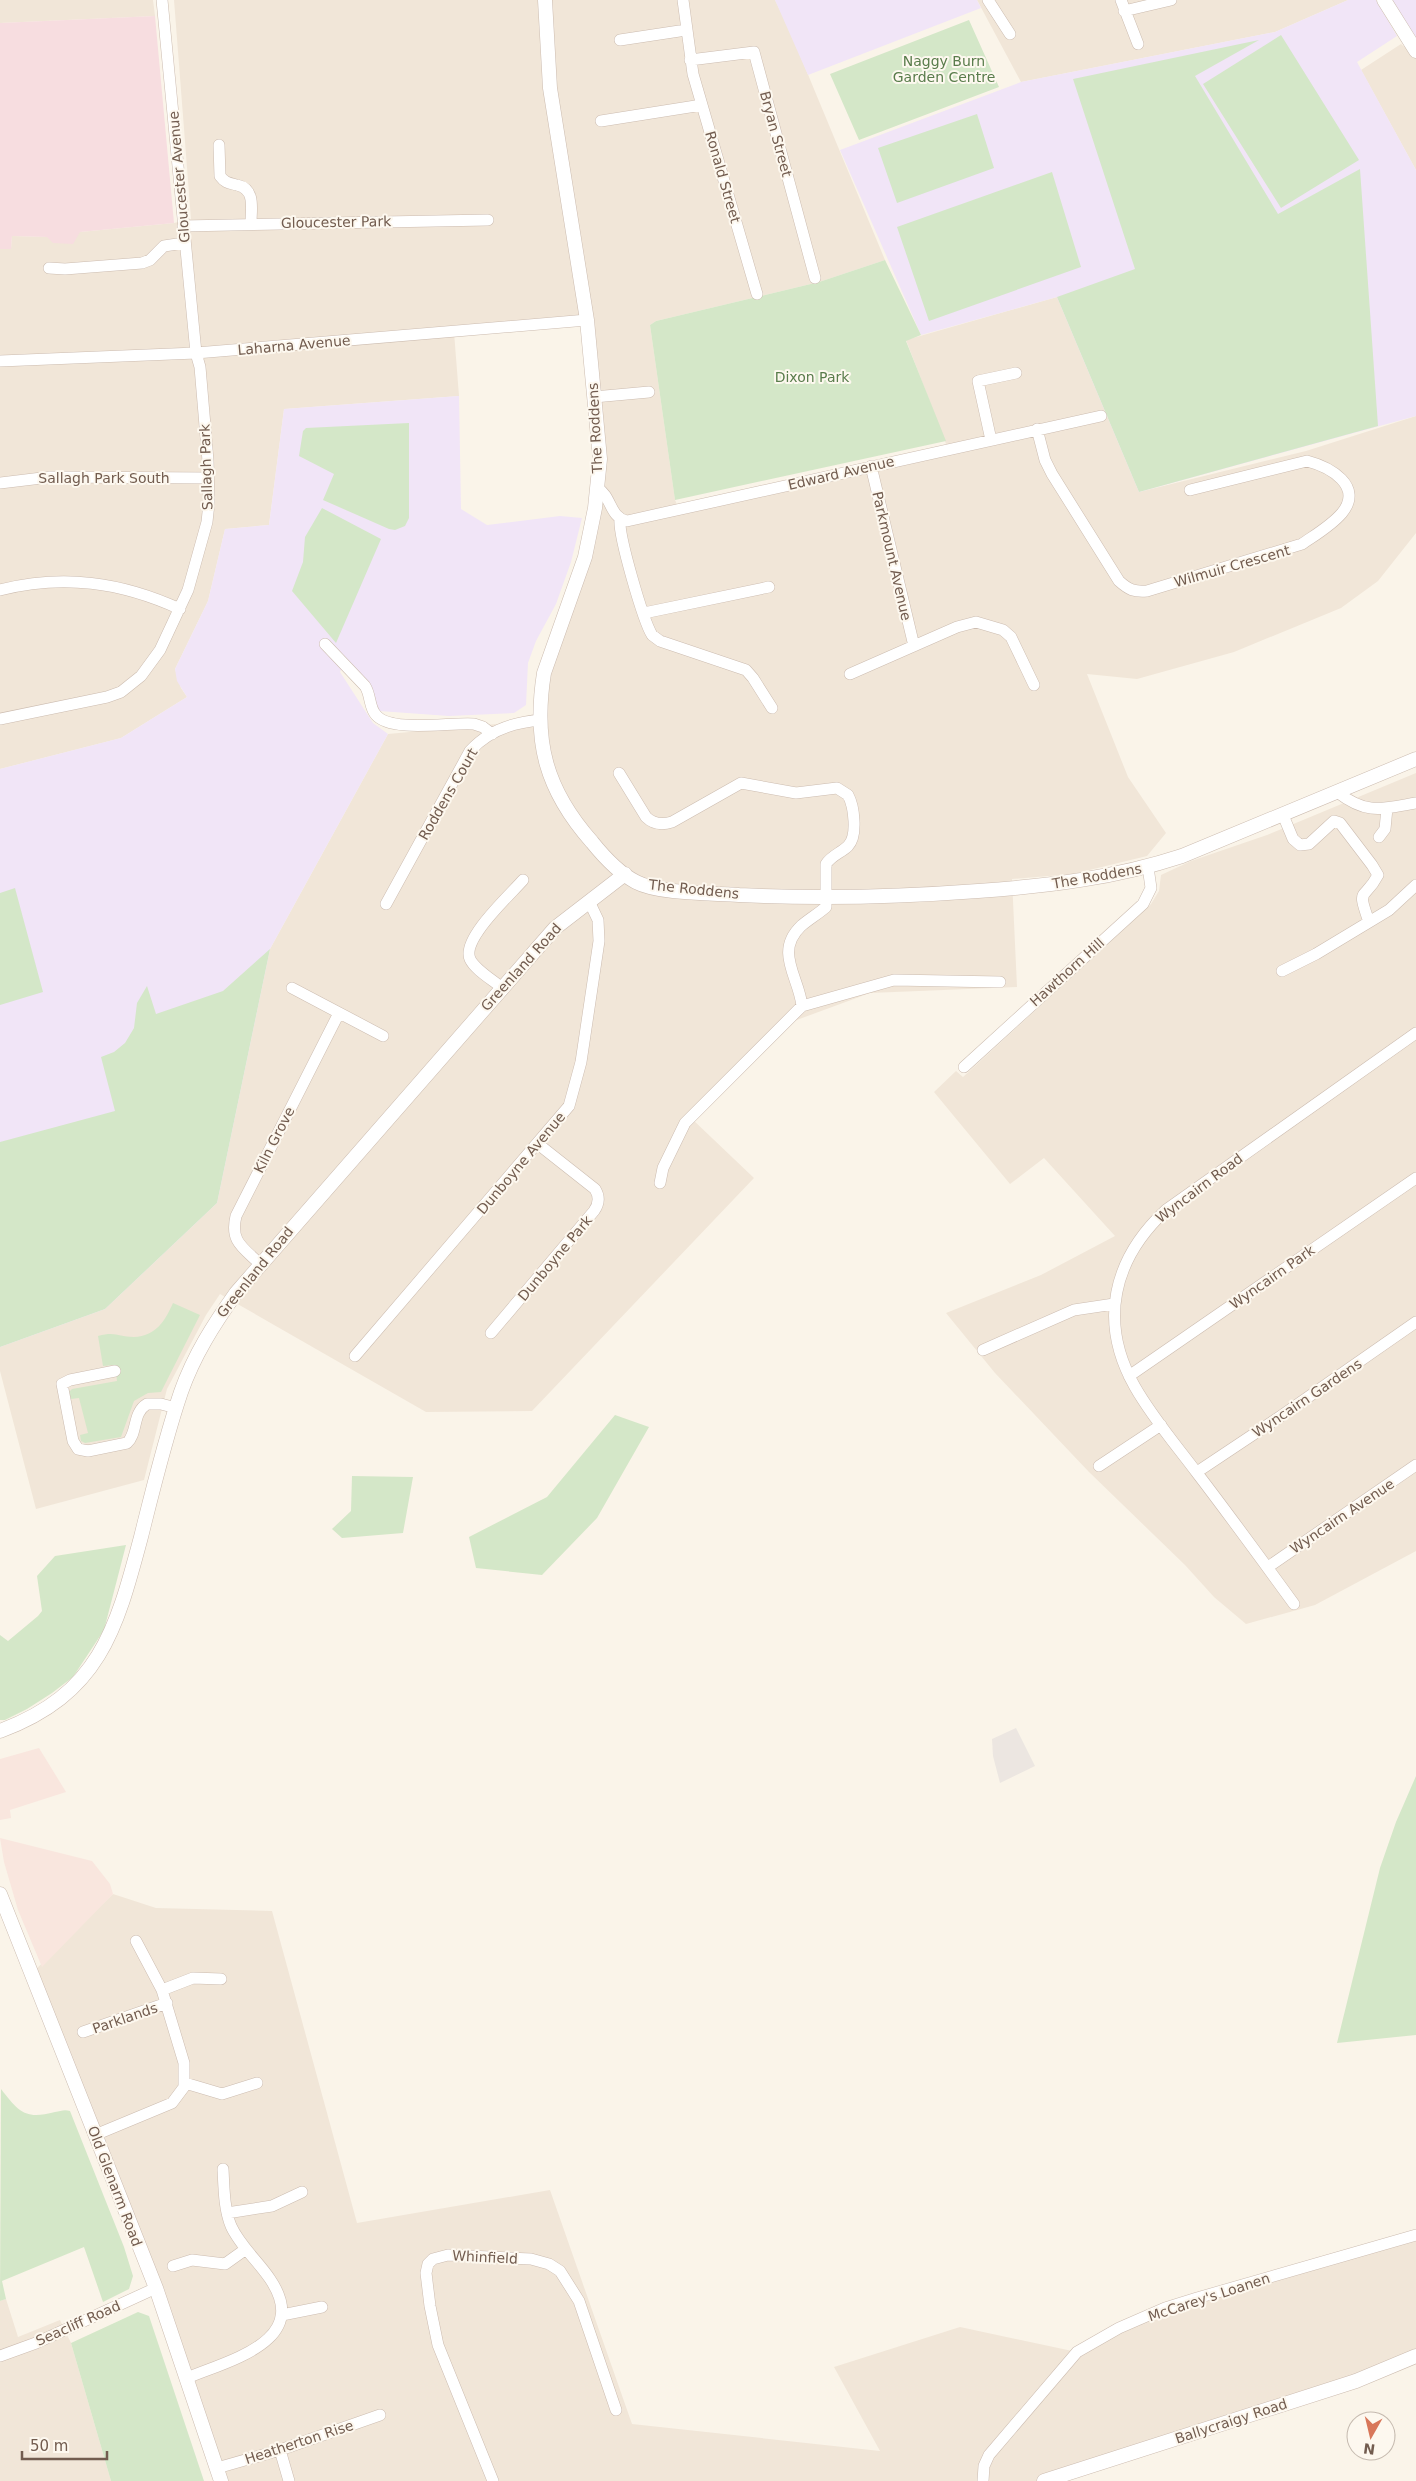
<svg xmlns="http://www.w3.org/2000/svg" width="1416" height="2481" font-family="'DejaVu Sans',sans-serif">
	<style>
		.residential { fill: #f1e6d8 }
		.commercial { fill: #f9e6de }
		.industrial { fill: #ece6e1 }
		.education { fill: #f1e5f7 }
		.medical { fill: #f7dde0 }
		.green { fill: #d4e7c8 }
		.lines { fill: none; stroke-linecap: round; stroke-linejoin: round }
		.minor-casing { stroke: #ccbcb0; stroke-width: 12 }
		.tertiary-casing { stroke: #ccbcb0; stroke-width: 15 }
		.minor { stroke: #fff; stroke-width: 11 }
		.tertiary { stroke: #fff; stroke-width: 14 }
		.labels { text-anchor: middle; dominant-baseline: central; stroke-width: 4; stroke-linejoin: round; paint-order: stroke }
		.park-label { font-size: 14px; fill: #597c4b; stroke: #fdf8ef }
		.street-label { font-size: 14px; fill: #725c4f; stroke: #fdf8ef }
	</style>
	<rect width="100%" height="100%" fill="#faf4e9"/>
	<path class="residential" d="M0,0H153L155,16L0,23Z
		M174,0H775L787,24L885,260L819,282L656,321L650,325L675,500L679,509L948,449L906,340L1057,297L1139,492L1306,451L1416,416V533L1378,581L1341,608L1234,652L1137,679L1087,674L1128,777L1166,833L1147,856L1073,874L1012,879L1017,987L870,993L794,1021L691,1118L754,1178L532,1411L426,1412L220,1294L206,1315L167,1389L144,1480L36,1509L0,1371V1347L105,1309L217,1203L270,949L388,734L541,720V692L595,508L587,321L454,332L459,396L284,409L269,525L225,529L208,601L175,669L181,688L187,697L121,738L0,769V249H11L12,236L48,237L80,232L174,223L191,219Z
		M977,0H1348L1275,32L1021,82Z
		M1401,44L1416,57V170L1361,70Z
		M1416,773V1551L1315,1605L1246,1624L1214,1597L1185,1565L1089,1472L995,1373L946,1313L1041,1275L1115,1236L1044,1158L1010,1184L934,1092L956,1071L963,1077L1151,904L1159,891L1161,875L1191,861L1267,835Z
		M113,1894L156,1908L272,1911L357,2223L550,2190L632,2424L880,2451L834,2367L960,2327L1077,2352L1165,2308L1416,2235V2355L1040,2481H221L31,1974Z
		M6,2299L18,2337L60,2320L71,2343L111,2481H0V2301Z"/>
	<path class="commercial" d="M39,1748L66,1792L10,1810L11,1818L0,1820V1759Z
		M0,1838L92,1861L110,1884L113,1894L42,1967L18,1910L4,1862Z"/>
	<path class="industrial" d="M1016,1728L1035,1766L1000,1783L993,1756L992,1739Z"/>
	<path class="education" d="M775,0H977L981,8L808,75Z
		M1348,0H1376L1397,36L1357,62L1416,170V416L1139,492L1057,297L921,335L840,150L1021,82L1275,32Z
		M1390,0H1416V42Z
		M459,396L461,509L487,525L560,516L582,518L571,562L556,604L536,641L528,663L526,705L514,713L449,716L379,711L373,692L364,677L346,658L340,672L373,723L388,734L270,949L217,1203L105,1309L0,1347V769L121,738L187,697L177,681L175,669L208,601L225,529L269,525L284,409Z"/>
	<path class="medical" d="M155,16L174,223L80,232L73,244L53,243L47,237L12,236L11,249H0V23Z"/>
	<path class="green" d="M969,20L999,87L859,140L830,74Z
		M1281,35L1359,160L1281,208L1203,84Z
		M1259,40L1195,76L1278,214L1360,169L1378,426L1139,492L1057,297L1135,269L1073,79Z
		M977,114L994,168L897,203L878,148Z
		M1052,172L1081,267L929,321L897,227Z
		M885,260L921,335L906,341L946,441L675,500L650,325L656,321L819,282Z
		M409,423V518L405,526L395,530L389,529L323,500L334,474L299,456L303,431L306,428Z
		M322,508L381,539L336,643L292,591L303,562L305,537Z
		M15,888L43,992L0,1005V893Z
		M270,949L217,1203L105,1309L0,1347V1142L115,1111L101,1057L114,1052L125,1043L134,1028L137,1003L147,986L156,1014L223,991Z
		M173,1303L200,1315L161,1392L148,1393L134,1401L121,1437L85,1443L81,1441L80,1435L88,1433L79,1398L71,1399L69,1392L72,1389L117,1381L115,1365L103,1366L98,1336C116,1331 118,1337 134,1337C156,1336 165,1321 173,1303Z
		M615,1415L649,1427L597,1518L542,1575L476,1568L469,1537L547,1497Z
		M352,1476L413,1477L403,1533L342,1538L332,1529L351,1511Z
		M126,1545L104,1630L73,1677L52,1693L27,1709L5,1720H0V1635L8,1641L38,1616L42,1611L37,1576L55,1556Z
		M1416,1776V2035L1337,2043L1380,1868L1396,1822Z
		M1,2089C19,2112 25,2120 55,2112C61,2111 64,2109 70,2111L124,2247L133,2276L129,2289L103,2302L84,2247L2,2281L6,2299L0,2301Z
		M138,2312L149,2316L204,2481H111L71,2343Z"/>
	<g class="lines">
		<defs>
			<path id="minor" d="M683,0L693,74L757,294
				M988,0L1010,34
				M1121,0L1138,44
				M1124,11L1171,0
				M620,40L686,30
				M690,60L754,52L815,278
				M601,121L702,105
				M219,145L220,176C225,183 229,183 237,185C256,189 251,209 251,223
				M183,226L488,220
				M49,268L65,269L142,263L150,260L164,246L184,243
				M0,361L196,353L587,320
				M594,397L649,392
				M1037,429L1045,460L1052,474L1119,581C1129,590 1134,592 1147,591L1302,544C1315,535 1331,526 1342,513C1364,486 1330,467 1307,461L1190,490
				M991,440L978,381L1016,373
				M871,466L914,646
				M0,483L50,477L208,478
				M597,488C612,496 609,517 627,521L1101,416
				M620,519C618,535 643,620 652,635L660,641L746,670L753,678L772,708
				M0,590C63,574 121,582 180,609
				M644,613L769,587
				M325,644L365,686C371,695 369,708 376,715C391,733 451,722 474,724L483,727L492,734
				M850,674L957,627L976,622L1003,630L1011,637L1034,685
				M0,719L107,697L121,692L141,676L160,650L188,590L207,522L209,503L208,461L200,367L196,353L162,0
				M619,773L646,817C653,824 662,825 672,822L741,783L796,793L837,788L848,795C854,806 858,836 848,846C841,853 832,855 826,864V907C818,914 809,919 801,926C774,952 799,977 802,1006
				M1337,792C1367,815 1381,809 1416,803
				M1283,815L1293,839L1300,845L1309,844L1334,821L1340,823L1372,865L1378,875C1364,902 1356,885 1369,922
				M1379,837L1385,829L1387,808
				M386,904L470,751C488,731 514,722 541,720
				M1282,971L1316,954L1389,910L1416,885
				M292,988L383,1036
				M502,988C493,980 475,970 470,959C461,939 511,894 523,880
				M964,1067L1143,904L1151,888L1148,867
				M660,1183L663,1168L685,1123L802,1006L894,980L1000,982
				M259,1263C242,1247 230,1241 236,1216L339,1013
				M491,1333L594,1211C599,1204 600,1197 595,1189L538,1144
				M983,1350L1074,1310L1114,1304
				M355,1356L569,1106L581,1062L599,941L598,920L589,901
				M115,1371L70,1380L62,1384L73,1441L78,1449L88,1451L127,1443C138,1433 132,1413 147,1404H161L176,1408
				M1129,1376L1416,1178
				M1099,1466L1161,1425
				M1197,1472L1281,1416L1416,1322
				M1268,1567L1416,1465
				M1294,1604C1262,1560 1230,1516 1197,1473C1176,1445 1152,1417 1135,1387C1098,1322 1113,1259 1166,1210L1416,1033
				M162,1990L193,1978L221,1979
				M83,2032L167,2003
				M185,2083L222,2094L257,2083
				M95,2135L172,2103L184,2087V2063L162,1990L136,1941
				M227,2213L272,2206L302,2192
				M173,2266L192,2260L225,2264L246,2249
				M282,2315L322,2307
				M0,2356L36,2343L156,2288
				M187,2378C230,2360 312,2341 270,2279C258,2261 240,2246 231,2226C224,2209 224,2188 223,2169
				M280,2450L289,2481
				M217,2468L280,2450L380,2415
				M493,2481L438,2345L430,2306L426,2273L428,2264L433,2259L448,2255L531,2259L549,2264L560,2271L579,2301L616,2410
				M983,2481L984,2466L989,2455L1077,2352L1119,2328L1165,2308L1197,2298L1416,2235"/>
			<path id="tertiary" d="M545,0L550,88L587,320L600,459L595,508L585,557L544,673C533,742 546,790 592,842C604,857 619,873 636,882C659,894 712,893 739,895C819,899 898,897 978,891C1048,886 1115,878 1182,856L1416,759
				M1384,0L1416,51
				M0,1731C99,1694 116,1631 141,1537C153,1489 165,1439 181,1392C194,1355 214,1324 236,1293L555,928L625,874
				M0,1894L156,2288L221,2481
				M1044,2481L1356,2381L1416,2356"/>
		</defs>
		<use href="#minor" class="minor-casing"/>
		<use href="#tertiary" class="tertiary-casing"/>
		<use href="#minor" class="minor"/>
		<use href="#tertiary" class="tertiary"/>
	</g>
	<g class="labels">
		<g class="park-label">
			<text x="944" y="61">Naggy Burn<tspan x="944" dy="16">Garden Centre</tspan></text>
			<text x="812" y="377">Dixon Park</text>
		</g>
		<g class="street-label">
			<text transform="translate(776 134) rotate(75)">Bryan Street</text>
			<text transform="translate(179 177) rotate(-95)">Gloucester Avenue</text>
			<text transform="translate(723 177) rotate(74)">Ronald Street</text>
			<text transform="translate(336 222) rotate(-1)">Gloucester Park</text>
			<text transform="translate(294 345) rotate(-5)">Laharna Avenue</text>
			<text transform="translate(595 428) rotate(-93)">The Roddens</text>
			<text transform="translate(206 467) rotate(-92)">Sallagh Park</text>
			<text transform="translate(841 473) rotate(-13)">Edward Avenue</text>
			<text x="104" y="478">Sallagh Park South</text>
			<text transform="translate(892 556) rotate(77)">Parkmount Avenue</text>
			<text transform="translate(1232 566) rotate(-16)">Wilmuir Crescent</text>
			<text transform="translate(448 794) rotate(-60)">Roddens Court</text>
			<text transform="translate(1097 876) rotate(-10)">The Roddens</text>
			<text transform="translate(694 889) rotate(6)">The Roddens</text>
			<text transform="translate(521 967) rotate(-48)">Greenland Road</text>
			<text transform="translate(1067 972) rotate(-42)">Hawthorn Hill</text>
			<text transform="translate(274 1140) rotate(-63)">Kiln Grove</text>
			<text transform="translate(521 1163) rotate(-50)">Dunboyne Avenue</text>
			<text transform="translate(1199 1188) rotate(-37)">Wyncairn Road</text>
			<text transform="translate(555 1258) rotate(-50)">Dunboyne Park</text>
			<text transform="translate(255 1272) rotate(-51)">Greenland Road</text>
			<text transform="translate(1272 1277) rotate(-35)">Wyncairn Park</text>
			<text transform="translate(1307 1398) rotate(-34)">Wyncairn Gardens</text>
			<text transform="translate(1342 1516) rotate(-34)">Wyncairn Avenue</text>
			<text transform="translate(125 2018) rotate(-19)">Parklands</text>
			<text transform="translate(115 2186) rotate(69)">Old Glenarm Road</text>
			<text transform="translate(485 2257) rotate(3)">Whinfield</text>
			<text transform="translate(1209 2297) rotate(-18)">McCarey's Loanen</text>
			<text transform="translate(78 2323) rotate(-24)">Seacliff Road</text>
			<text transform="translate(1231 2421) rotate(-18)">Ballycraigy Road</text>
			<text transform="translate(299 2442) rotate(-18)">Heatherton Rise</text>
		</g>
	</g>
	<g transform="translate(1371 2436) rotate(188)"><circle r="24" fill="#fdf8ef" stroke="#c5baaf"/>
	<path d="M0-4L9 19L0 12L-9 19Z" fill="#d8775a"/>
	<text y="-8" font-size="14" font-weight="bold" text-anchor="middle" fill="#725c4f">N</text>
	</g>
	<path d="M22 2451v8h85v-8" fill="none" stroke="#725c4f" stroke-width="2.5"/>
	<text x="30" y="2451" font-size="15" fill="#725c4f" stroke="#fdf8ef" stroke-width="4" paint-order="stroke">50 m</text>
</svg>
